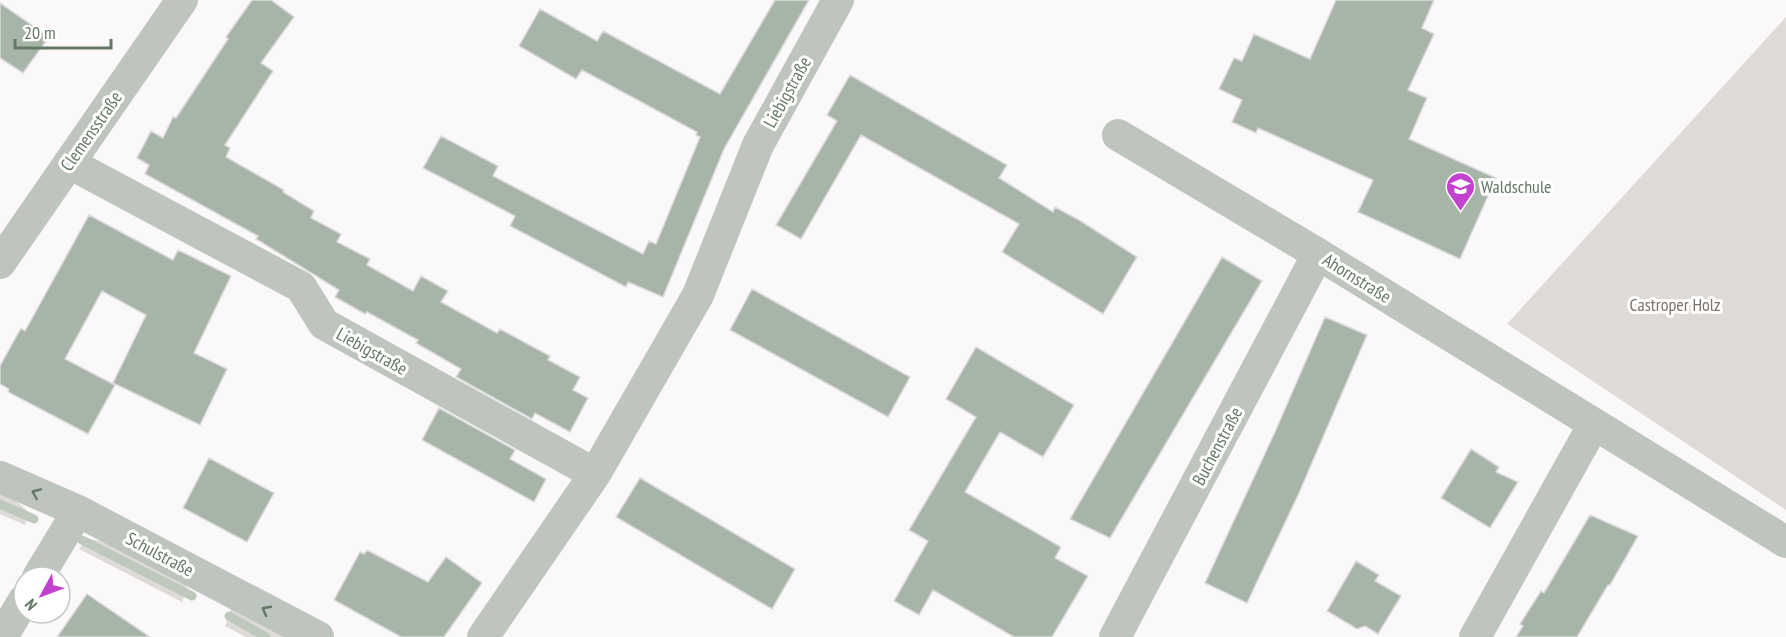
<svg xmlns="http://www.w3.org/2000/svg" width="1786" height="637" font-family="'PT Sans Narrow',sans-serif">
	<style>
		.green { fill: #dedad8 }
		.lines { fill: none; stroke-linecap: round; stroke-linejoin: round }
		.stream { stroke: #bdc9bc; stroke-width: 9 }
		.building { fill: #a7b4a8; stroke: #dcdadb; stroke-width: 1.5 }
		.minor { stroke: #bdc5be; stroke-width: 32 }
		.oneway { stroke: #637966 }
		.labels { text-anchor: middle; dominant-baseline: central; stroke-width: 6; stroke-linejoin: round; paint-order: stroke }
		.street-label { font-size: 18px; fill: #637966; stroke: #fff }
		.poi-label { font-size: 18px; fill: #637966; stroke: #fff; text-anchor: start }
		.park-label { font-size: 18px; fill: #7d736b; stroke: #fff }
	</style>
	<rect width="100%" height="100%" fill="#faf8f9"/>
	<path class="green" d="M1786,17V510L1507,324Z
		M0,493L11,497L29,512L25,525L0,514Z
		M86,538L117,545L188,585L182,602L79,549Z
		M231,608L287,637H246L225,626Z"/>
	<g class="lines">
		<path class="stream" d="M0,504L34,519
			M82,540L192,596
			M229,616L266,637"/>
	</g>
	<path class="building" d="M252,0H271L294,17L261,63L273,71L225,145L230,148L226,157L284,190L283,192L314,211L311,218L341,234L337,242L370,259L367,265L413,291L421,276L448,291L441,302L497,333L500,329L550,356L548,360L580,377L573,390L588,398L570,432L535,413L532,419L456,377L461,369L416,343L418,340L367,312L365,314L335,297L339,290L256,239L258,236L145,174L149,165L137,158L151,131L163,138L173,117L176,118L228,39L226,37Z
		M775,0H809L724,149L663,297L628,282L626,287L510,226L515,216L423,168L441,136L498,166L493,176L643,254L649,241L656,244L700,137L696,135L697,132L582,70L576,79L519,46L540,9L597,41L603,31L720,94Z
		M1336,0H1434L1422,28L1434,34L1408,90L1427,98L1409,139L1496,178L1460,259L1358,212L1373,180L1258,128L1256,133L1232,122L1242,100L1219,89L1234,58L1242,61L1254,34L1310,59Z
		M0,3L49,37L23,73L0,58Z
		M850,75L1007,165L999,178L1053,212L1055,207L1079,220L1137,257L1103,314L1002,252L1019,224L861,135L801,239L776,225L837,121L827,115Z
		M89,215L173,260L178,250L231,276L194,353L227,369L200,425L113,383L146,315L102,291L65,359L115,385L88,434L8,392L9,389L0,384V366L21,328L25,331Z
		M1222,257L1262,281L1110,538L1070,519Z
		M752,289L910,377L888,417L730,330Z
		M1325,317L1367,335L1299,493L1247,603L1205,583L1275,432Z
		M976,347L1074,405L1043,457L1000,432L965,492L1061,547L1055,558L1088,576L1052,637H1014L933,590L919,615L894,601L928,541L909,530L976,417L946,399Z
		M439,408L515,450L510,459L546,479L534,502L422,440Z
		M1471,449L1499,467L1496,472L1518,482L1490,528L1441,498Z
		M209,458L274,493L247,542L183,508Z
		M640,478L795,569L772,609L616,517Z
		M1590,515L1638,536L1610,585H1608L1577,637H1516L1523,626L1520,624L1541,591L1544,593Z
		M367,550L428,582L446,557L482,583L444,637H401L334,600L360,552L364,554Z
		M1356,561L1379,575L1375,581L1401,596L1378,634L1365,626L1357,629L1327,611Z
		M87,594L150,637H57Z"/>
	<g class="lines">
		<path class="minor" d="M1118,135L1318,254L1786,542
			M69,163L301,287L324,324L595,474
			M0,263L182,0
			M0,477L78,511L318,637
			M38,577L78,511
			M2,637L24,600
			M483,637L595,474L698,295L758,145L838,0
			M1115,637L1318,254
			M1475,637L1594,424"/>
	</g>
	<defs><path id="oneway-chevron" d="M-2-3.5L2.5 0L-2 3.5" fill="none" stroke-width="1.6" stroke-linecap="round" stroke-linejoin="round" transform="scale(1.5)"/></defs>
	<g class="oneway">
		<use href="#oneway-chevron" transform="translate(36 493) rotate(-157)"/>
		<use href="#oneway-chevron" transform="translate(266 610) rotate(-152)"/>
	</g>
	<defs>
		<symbol id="school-pin" viewBox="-11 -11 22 30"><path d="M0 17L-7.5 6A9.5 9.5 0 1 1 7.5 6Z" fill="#c242cf" stroke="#fff"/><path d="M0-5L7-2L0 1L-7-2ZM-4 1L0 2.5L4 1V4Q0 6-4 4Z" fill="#fff"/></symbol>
	</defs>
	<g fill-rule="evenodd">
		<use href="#school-pin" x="1444" y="170" width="33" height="45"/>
	</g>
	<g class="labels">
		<g class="street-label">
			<text transform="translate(787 92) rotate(-61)">Liebigstraße</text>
			<text transform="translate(91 131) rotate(-55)">Clemensstraße</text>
			<text transform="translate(1357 278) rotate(32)">Ahornstraße</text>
			<text transform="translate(372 351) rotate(29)">Liebigstraße</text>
			<text transform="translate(1217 446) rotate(-62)">Buchenstraße</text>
			<text transform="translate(160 554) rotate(28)">Schulstraße</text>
		</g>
		<g class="poi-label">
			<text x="1481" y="186">Waldschule</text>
		</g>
		<g class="park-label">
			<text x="1675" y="304">Castroper Holz</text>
		</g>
	</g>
	<g transform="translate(42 595) rotate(229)"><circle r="28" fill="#ffffff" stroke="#c1c9c2" stroke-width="1.5"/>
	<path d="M0-4.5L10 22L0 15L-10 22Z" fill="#c242cf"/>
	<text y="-9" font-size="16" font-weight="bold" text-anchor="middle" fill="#637966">N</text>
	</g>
	<path d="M15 39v9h96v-9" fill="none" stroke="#637966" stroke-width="3"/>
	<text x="24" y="39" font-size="18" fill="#637966" stroke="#ffffff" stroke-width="4.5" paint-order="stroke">20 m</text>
</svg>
